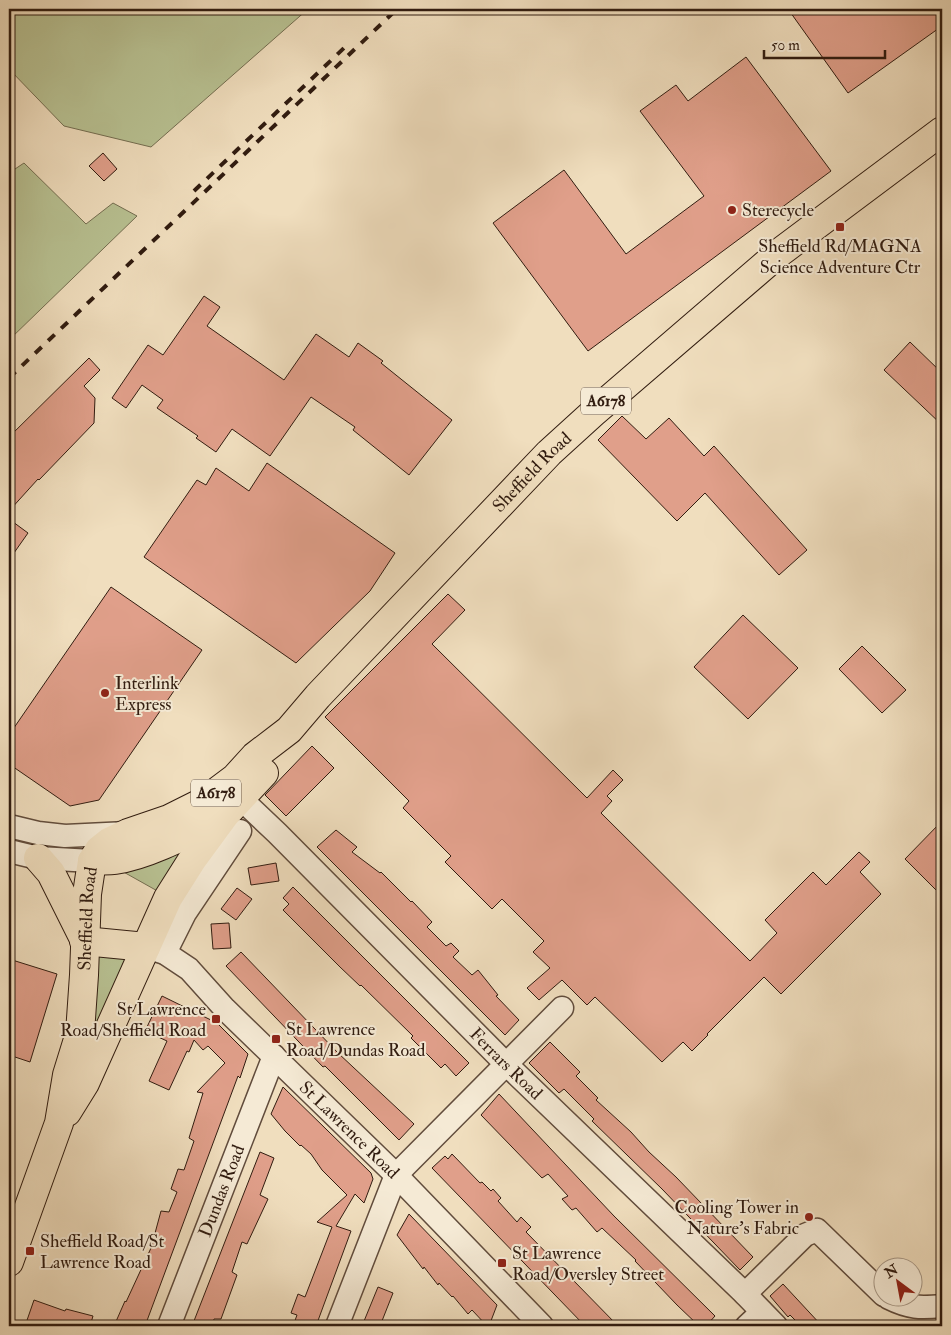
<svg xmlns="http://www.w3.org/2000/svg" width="951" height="1335" font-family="'IM FELL Double Pica',serif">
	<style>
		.green { fill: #b8c192; stroke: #746e51 }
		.building { fill: #e09f8a; stroke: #311c10 }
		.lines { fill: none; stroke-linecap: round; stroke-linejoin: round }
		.minor-casing { stroke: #614c3c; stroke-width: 25 }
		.major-casing { stroke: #311c10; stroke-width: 30 }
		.minor { stroke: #f5ead5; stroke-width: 22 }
		.major { stroke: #f0debe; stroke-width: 28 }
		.rail { stroke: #311c10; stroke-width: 4; stroke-dasharray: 9 9; stroke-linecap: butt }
		.poi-dot { fill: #8f2418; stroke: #f5ead5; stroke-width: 2 }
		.labels { text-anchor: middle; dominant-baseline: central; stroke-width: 4; stroke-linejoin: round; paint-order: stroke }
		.shield { fill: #f5ead5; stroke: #6c5a4b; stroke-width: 1 }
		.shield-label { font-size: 16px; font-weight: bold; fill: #311c10 }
		.poi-label { font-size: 18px; fill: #311c10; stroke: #f5ead5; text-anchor: start }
		.street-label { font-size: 18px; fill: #311c10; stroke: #f5ead5 }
	</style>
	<rect width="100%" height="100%" fill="#f0debe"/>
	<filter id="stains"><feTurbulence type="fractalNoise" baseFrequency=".004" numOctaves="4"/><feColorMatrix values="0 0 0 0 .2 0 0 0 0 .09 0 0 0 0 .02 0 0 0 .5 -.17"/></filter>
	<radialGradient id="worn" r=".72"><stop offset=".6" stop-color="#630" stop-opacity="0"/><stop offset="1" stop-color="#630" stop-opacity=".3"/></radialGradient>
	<path class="green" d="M9,9H308L151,147L64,126L9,69Z
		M24,163L86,224L113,203L137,216L9,340V173Z
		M198,837L161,893L120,870Z
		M94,951L132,952L113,1006L87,1042Z"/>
	<path class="building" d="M788,9H942V26L848,93Z
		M746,57L831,171L588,351L493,223L564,170L626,254L704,196L640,111L676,85L688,101Z
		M103,153L117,169L104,181L89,166Z
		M204,296L220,307L207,326L284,380L316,334L349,357L358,343L383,361L381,363L452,420L409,475L353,430L355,427L311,397L270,456L232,429L216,452L196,438L198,436L157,408L163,400L142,385L126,408L112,398L148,345L163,355Z
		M910,342L942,373V425L884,370Z
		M89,358L100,370L84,386L95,398L94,423L39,480L38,479L9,511V437Z
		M622,416L646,439L669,418L704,456L714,446L807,550L779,575L705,493L677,521L598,440Z
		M267,463L395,553L370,591L296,663L144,557L197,480L206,485L216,468L249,491Z
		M9,519L28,533L9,560Z
		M111,587L202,650L99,800L70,806L9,764V735Z
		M448,594L465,610L432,644L587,798L613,770L623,780L607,796L612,801L601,813L750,961L777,933L765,920L813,872L826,885L859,852L870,862L860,872L881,894L781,994L764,977L707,1034L708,1035L692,1051L683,1042L662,1062L595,997L587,1005L562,980L539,1000L527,988L550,968L533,952L544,941L502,899L492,909L445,862L451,856L403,808L409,801L325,717Z
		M743,615L798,668L748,719L694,667Z
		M862,646L906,690L882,713L839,669Z
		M312,746L334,768L286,816L265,795Z
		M942,821V896L905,859Z
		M336,830L357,847L352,852L380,873L381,872L411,902L412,901L432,922L427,927L446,946L451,943L459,951L453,957L472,975L478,970L498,995L496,996L519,1020L505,1035L317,847Z
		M276,863L279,881L251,885L248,868Z
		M293,887L469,1063L456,1076L445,1064L441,1068L411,1038L413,1036L361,985L360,986L340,967L283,910L289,904L283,898Z
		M237,888L252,899L236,920L221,909Z
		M229,923L231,948L213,949L211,924Z
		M241,952L338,1053L414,1124L399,1140L325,1066L323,1067L226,966Z
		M9,959L57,974L30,1062L9,1055Z
		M162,996L217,1023L248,1054L240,1078L238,1076L145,1326H114L125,1301L126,1302L151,1248L161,1211L169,1212L177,1192L171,1189L178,1169L184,1170L194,1141L189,1138L203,1093L197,1092L225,1063L208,1046L203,1050L194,1040L189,1052L187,1051L169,1090L149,1081L167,1041L145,1031Z
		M550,1042L580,1072L576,1076L598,1098L596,1100L631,1132L649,1152L676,1177L753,1257L740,1270L662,1189L592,1121L594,1119L564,1089L559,1093L529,1063Z
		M283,1087L371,1173L373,1179L364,1203L355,1194L336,1226L351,1231L316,1326H293L297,1315L291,1313L298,1294L305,1297L332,1227L317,1222L347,1195L322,1170L311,1154L301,1145L300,1146L285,1131L271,1114Z
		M499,1094L614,1216L715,1316L706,1326H699L677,1305L635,1261L636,1260L602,1228L597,1232L576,1208L572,1210L562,1199L568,1196L548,1174L542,1178L481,1115Z
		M260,1152L274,1158L260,1195L268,1199L247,1244L242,1242L232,1272L237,1275L221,1319H214L212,1326H192Z
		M452,1154L480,1183L482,1182L491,1191L493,1189L501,1198L498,1201L517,1222L521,1217L531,1227L526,1232L618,1326H585L432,1168L445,1156L448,1159Z
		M409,1214L497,1305L489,1326H487L472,1310L468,1314L453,1296L452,1297L439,1283L438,1285L424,1267L423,1269L397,1235Z
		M783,1284L822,1326H801L790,1315L788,1317L770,1296Z
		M378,1287L393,1293L380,1326H362Z
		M34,1300L65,1311L66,1309L93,1316L90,1326H25Z"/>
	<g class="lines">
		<defs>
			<g id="minor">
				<path id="s1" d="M240,798L277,833L505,1063L745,1294L776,1326"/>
				<path d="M9,826L38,833L65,836L127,833"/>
				<path d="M9,851L38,858L92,861"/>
				<path id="s2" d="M146,947L165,953L189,969L225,1009L396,1175L542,1326"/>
				<path d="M165,953L185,913L240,831"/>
				<path d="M745,1294L805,1235L817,1230L884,1295"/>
				<path d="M889,1298C909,1308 920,1308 942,1306"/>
				<path id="s3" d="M169,1326L274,1056"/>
				<path d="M337,1326L396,1175L562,1008"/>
				<path d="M747,1326L762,1312"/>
			</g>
			<g id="major">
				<path d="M38,858L51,873L84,939"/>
				<path d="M92,861C100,860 108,861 115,860C149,855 191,832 221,817"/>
				<path d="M84,941L146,947"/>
				<path d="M67,1112L85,1083L168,898L192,860L225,815L264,773"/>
				<path id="s4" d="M9,1262L59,1123L67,1075L80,1033L84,975L87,894L92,861L99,850L109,842L128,833L169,819L203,802L235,778L255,756L289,730L318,696L549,453L593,413L779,253L942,131"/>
			</g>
		</defs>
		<use href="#minor" class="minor-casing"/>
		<use href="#major" class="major-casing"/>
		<use href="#minor" class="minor"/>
		<use href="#major" class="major"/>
		<path class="rail" d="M194,191L344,48
			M9,378L397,9"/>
	</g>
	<g class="poi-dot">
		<circle cx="732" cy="210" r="5"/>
		<rect x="835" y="222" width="10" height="10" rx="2.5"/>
		<circle cx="105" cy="693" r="5"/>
		<rect x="211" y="1014" width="10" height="10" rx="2.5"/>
		<rect x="271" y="1034" width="10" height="10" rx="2.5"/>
		<circle cx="809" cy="1217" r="5"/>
		<rect x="25" y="1246" width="10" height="10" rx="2.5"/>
		<rect x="497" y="1258" width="10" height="10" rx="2.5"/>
	</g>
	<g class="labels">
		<g class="shield">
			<rect x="581" y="387.5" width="50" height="27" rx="4"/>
			<rect x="191" y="779.5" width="50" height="27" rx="4"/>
		</g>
		<g class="shield-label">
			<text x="606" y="401">A6178</text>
			<text x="216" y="793">A6178</text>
		</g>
		<g class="poi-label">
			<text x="742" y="210">Sterecycle</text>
			<text x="840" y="246" text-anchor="middle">Sheffield Rd/MAGNA<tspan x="840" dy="21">Science Adventure Ctr</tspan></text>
			<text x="115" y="683">Interlink<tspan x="115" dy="21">Express</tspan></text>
			<text x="206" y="1009" text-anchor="end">St Lawrence<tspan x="206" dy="21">Road/Sheffield Road</tspan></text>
			<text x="286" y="1029">St Lawrence<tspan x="286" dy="21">Road/Dundas Road</tspan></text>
			<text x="799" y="1207" text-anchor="end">Cooling Tower in<tspan x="799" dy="21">Nature's Fabric</tspan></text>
			<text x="40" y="1241">Sheffield Road/St<tspan x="40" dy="21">Lawrence Road</tspan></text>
			<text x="512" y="1253">St Lawrence<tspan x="512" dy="21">Road/Oversley Street</tspan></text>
		</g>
		<g class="street-label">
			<text stroke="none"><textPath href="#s4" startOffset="1008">Sheffield Road</textPath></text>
			<text stroke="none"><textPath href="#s4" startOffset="355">Sheffield Road</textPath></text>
			<text stroke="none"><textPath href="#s1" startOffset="376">Ferrars Road</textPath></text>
			<text stroke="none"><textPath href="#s2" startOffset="276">St Lawrence Road</textPath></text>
			<text stroke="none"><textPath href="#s3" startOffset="145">Dundas Road</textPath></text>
		</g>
	</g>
	<rect width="951" height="1335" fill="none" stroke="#f0debe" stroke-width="30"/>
	<rect x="10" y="10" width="931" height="1315" fill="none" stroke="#311c10" stroke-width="2.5"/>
	<rect x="15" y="15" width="921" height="1305" fill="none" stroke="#311c10"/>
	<g transform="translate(898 1282) rotate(328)"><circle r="24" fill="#f5ead5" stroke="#a79886"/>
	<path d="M0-4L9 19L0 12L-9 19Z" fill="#8f2418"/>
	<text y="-8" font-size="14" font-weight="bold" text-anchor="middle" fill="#311c10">N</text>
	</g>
	<path d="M764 50v8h121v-8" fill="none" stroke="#311c10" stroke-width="2.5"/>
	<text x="771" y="50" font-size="15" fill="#311c10" stroke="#f5ead5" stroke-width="4" paint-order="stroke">50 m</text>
	<rect width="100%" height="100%" filter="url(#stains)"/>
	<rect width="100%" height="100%" fill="url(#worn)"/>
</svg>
